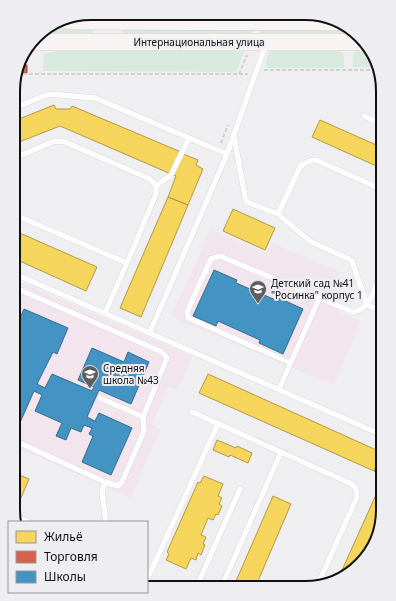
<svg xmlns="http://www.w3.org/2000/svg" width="396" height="601" font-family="'Noto Sans',sans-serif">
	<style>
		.education { fill: #f2e5ed }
		.green { fill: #d8eade }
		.homes { fill: #f6d55c; stroke: #b19a46 }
		.shops { fill: #d6604d; stroke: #9b483b }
		.schools { fill: #4393c3; stroke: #346c8e }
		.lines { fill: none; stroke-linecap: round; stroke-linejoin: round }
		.lane-casing { stroke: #cacacb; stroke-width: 6 }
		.primary-casing { stroke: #cacacb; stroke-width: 18 }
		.path { stroke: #d0d0d1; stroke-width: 2; stroke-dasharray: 4 2; stroke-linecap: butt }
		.lane { stroke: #fdfdfd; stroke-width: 5.5 }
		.primary { stroke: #f8f4f4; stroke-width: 17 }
		.labels { text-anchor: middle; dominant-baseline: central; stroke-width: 4; stroke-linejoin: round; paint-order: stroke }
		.street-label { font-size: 10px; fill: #101011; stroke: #eeeef2 }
		.poi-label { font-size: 10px; fill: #101011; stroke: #eeeef2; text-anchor: start }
		.rim { fill: none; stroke: #101011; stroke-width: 2 }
	</style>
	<rect width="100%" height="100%" fill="#efeff1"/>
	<path class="education" d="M211,229L265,253L270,242L340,272L330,296L341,301L337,311L361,321L334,385L171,317Z
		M13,279L192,356L178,390L168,387L152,425L161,429L130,498L13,445Z"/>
	<path class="green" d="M255,27L252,35L121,34L122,28Z
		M261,27L349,28L357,35H258Z
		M51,28H92L94,29V33L39,35L40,32Z
		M246,48L237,70L234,72L43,71L44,54L65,49Z
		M359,49H368L377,61L378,67H353V54Z
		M272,50H337C346,53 344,59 344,68H265L268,54Z"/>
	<path class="homes" d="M54,105L56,109H70L72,106L181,152L171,174L60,126L14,144V121Z
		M320,120L383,148V169L312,137Z
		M183,154L198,160L196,165L203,169L188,205L168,197L176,176L173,175Z
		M168,197L188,205L141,317L120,308Z
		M233,209L275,228L265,250L223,231Z
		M13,230L97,267L86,291L13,258Z
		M208,374L383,453L374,471L199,393Z
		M217,440L236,448L237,446L252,453L248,463L230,455L229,457L213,450Z
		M383,453V475L374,471Z
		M13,472L29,479L21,498L13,495Z
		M204,476L223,484L218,496L222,498L219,504L222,506L218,515L216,514L213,520L208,518L201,535L206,537L203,544L205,545L201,555L198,553L196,560L191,558L186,569L166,560L169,554L167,552L198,482L200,483Z
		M383,480V501L375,497Z
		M273,496L291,504L255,588H233Z
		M375,497L383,501V515L367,557L338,579Z"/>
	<path class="shops" d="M22,65H27V73H18Z"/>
	<path class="schools" d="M214,270L237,280L236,283L278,301L279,298L303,309L283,354L259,343L260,340L218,321L216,326L193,316Z
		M24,309L68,328L57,354L53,352L37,384L45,388L52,374L92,391L94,387L78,380L92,348L124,362L128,352L149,362L131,404L99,390L87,417L95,421L99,413L132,428L111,475L82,462L93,436L89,434L92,428L84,425L81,432L71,428L66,440L56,436L62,423L35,411L42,395L34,391L18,427L13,424V333Z"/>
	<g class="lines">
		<defs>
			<path id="lane" d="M14,108L49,94L95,98L227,154L266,44
				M364,116L383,124
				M234,136L245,197L247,202L278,214L311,242L347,258L352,261L367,305L383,311
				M156,186L171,175L189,138
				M13,214L127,263L156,194V186L150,179L65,142L55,141L14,158
				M278,214L300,167C305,162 309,160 316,160L383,190
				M13,273L382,435L383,433
				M105,313L127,263
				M150,332L227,154
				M291,363L188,318L187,312L211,259L220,256L353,312C372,310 376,283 383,268
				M279,389L319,299
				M100,398L143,417
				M192,412L352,484L356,489L357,497L318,584L314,586
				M13,440L105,482L118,486L122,482L144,431L143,417L167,358L162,352L20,290L16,289L13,292
				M105,482L102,492L106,522
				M14,516L29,522
				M147,580L218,424
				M196,588L240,489
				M221,588L281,452
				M302,588L308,587"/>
			<path id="primary" d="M70,21L336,22
				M35,42H363"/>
		</defs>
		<use href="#lane" class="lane-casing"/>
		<use href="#primary" class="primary-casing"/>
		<path class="path" d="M264,70H379
			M17,74H248
			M239,74L247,55
			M221,143L228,125"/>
		<use href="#lane" class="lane"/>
		<use href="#primary" class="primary"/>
	</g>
	<defs>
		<symbol id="school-pin" viewBox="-11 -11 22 30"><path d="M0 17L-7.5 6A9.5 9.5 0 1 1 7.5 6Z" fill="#5e5e5f" stroke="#eeeef2"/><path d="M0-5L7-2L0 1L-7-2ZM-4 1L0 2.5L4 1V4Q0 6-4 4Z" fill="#fff"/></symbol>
	</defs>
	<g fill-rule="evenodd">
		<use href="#school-pin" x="248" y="279" width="20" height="27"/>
		<use href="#school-pin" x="80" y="364" width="20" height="27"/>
	</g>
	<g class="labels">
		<g class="street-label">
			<text x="199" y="42">Интернациональная улица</text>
		</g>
		<g class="poi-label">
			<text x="271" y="283">Детский сад №41<tspan x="271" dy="12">"Росинка" корпус 1</tspan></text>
			<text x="103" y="368">Средняя<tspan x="103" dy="12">школа №43</tspan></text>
		</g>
	</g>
	<path d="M0 0H396V601H0ZM91 20H305A71 71 0 0 1 376 91V510A71 71 0 0 1 305 581H91A71 71 0 0 1 20 510V91A71 71 0 0 1 91 20Z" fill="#eeeef2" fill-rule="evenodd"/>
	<path class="rim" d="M91 20H305A71 71 0 0 1 376 91V510A71 71 0 0 1 305 581H91A71 71 0 0 1 20 510V91A71 71 0 0 1 91 20Z"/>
	<rect x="8" y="521" width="140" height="72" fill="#eeeef2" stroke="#959598"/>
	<rect x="16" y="531" width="20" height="12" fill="#f6d55c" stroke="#959598"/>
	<text x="44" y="541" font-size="12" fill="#101011">Жильё</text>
	<rect x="16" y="551" width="20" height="12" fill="#d6604d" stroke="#959598"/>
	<text x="44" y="561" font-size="12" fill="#101011">Торговля</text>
	<rect x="16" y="571" width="20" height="12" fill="#4393c3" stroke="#959598"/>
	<text x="44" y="581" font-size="12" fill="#101011">Школы</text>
</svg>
